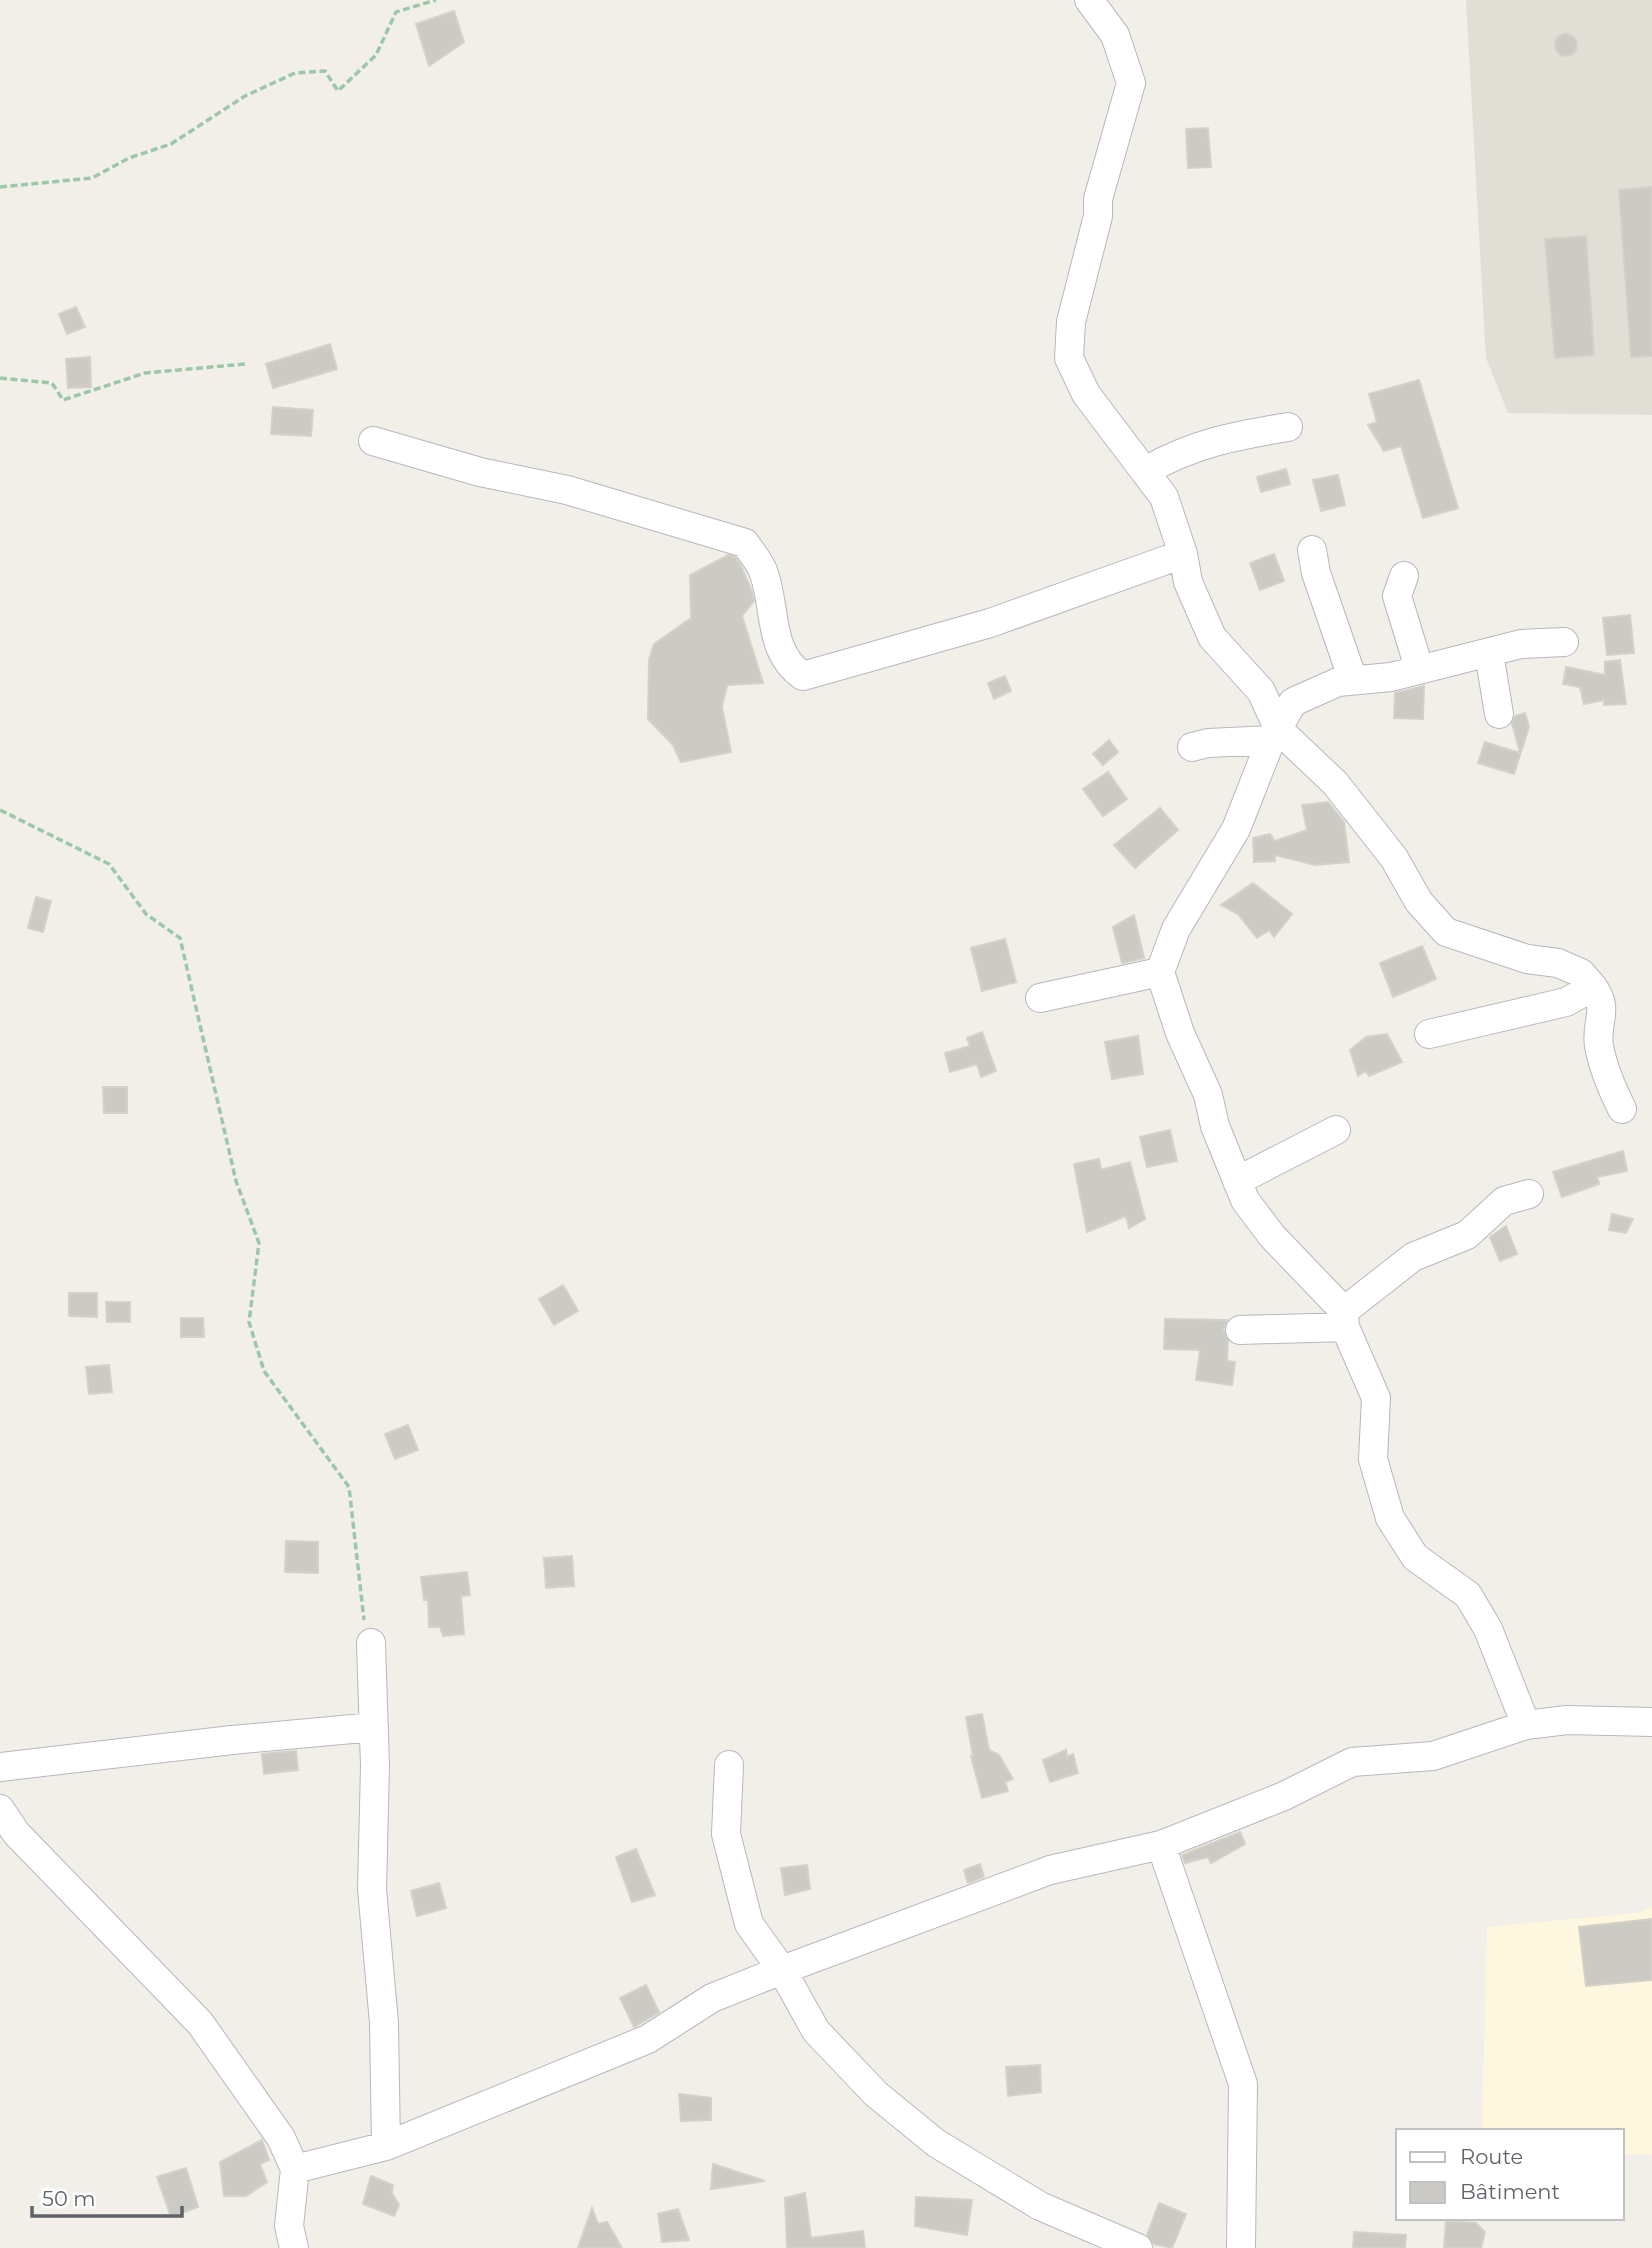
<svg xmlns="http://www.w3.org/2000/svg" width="1652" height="2248" font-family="Montserrat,sans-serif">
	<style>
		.commercial { fill: #fef7e0 }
		.education { fill: #e1ded6 }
		.building { fill: #cccac5; stroke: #d6d1c6; stroke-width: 2 }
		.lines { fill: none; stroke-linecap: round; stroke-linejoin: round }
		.minor-casing { stroke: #b5b8bc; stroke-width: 30 }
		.path { stroke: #9cc7a9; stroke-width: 3.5; stroke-dasharray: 7 3.5; stroke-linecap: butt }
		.minor { stroke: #fff; stroke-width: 28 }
	</style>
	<rect width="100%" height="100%" fill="#f1efe8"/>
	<path class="commercial" d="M1652,1907V2155L1622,2154V2131H1482L1487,1927L1637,1913Z"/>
	<path class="education" d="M1466,0H1652V415L1508,413L1486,358Z"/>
	<path class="building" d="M454,11L464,42L429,66L416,24Z
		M1555 45a11 11 0 1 1 22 0a11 11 0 1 1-22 0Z
		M1208,128L1211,167L1188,168L1186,129Z
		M1652,187V356L1631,357L1619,190Z
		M1586,236L1594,355L1555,358L1545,239Z
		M76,307L85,327L67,334L59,314Z
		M330,344L337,369L273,388L266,364Z
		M90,357L91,387L68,388L66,359Z
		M1419,380L1458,508L1423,518L1401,446L1384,451L1368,425L1377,422L1369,394Z
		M273,407L313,410L311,436L271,434Z
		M1286,469L1290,484L1261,492L1257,477Z
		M1338,475L1345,505L1321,511L1313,480Z
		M1274,554L1284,581L1260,590L1250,563Z
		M728,555L735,557L741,566L751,589L754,601L742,616L763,683L727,685L722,707L731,752L681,762L673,745L648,719L649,660L654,644L691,618L690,575Z
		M1630,615L1634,653L1607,655L1603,618Z
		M1620,660L1626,704L1604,705V700L1584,704L1580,687L1563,684L1566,667L1605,675V662Z
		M1005,676L1011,691L994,699L988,683Z
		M1424,686L1423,719L1394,718L1395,693Z
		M1525,713L1529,727L1514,774L1478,763L1485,742L1520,753L1512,723L1515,716Z
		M1109,740L1118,752L1103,765L1093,754Z
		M1108,772L1127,799L1103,816L1083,789Z
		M1328,802L1344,822L1349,862L1315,865L1275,855V861L1254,862L1253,838L1270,834L1275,841L1307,830L1302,805Z
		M1160,808L1178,830L1135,868L1114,845Z
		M1253,883L1292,914L1274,937L1269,930L1257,938L1238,914L1221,905Z
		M36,897L51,901L43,932L28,928Z
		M1134,915L1144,958L1122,963L1113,927Z
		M1005,939L1016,982L982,991L971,948Z
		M1422,946L1436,979L1393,997L1380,963Z
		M982,1032L996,1071L981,1077L977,1064L950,1072L945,1053L970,1046L967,1038Z
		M1387,1034L1402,1062L1369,1076L1366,1071L1358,1076L1350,1050L1366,1037Z
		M1138,1036L1143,1074L1112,1079L1105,1042Z
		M103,1087H127V1113H104Z
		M1170,1130L1177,1161L1147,1167L1140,1137Z
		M1623,1151L1627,1171L1597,1177L1599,1184L1562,1197L1553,1172Z
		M1099,1159L1101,1170L1130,1162L1145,1219L1129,1228L1126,1216L1087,1232L1074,1164Z
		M1612,1214L1633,1219L1626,1233L1609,1230Z
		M1506,1226L1517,1254L1500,1261L1490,1237Z
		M563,1285L578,1311L554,1325L539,1299Z
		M69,1293H97V1317L69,1316Z
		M106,1302H130V1322H107Z
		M181,1318H203L204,1337H181Z
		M1165,1319L1227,1320L1223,1330L1228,1340L1227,1361L1235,1362L1232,1385L1196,1380L1200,1350L1164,1349Z
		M109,1365L112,1392L89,1394L86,1367Z
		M408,1425L418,1450L395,1459L385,1434Z
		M286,1541L318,1542V1573L285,1572Z
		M572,1556L574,1586L546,1588L544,1558Z
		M467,1572L470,1595L461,1596L464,1634L443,1636L440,1627H429L428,1600H424L421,1577Z
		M982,1714L989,1750L999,1755L1013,1779L1005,1782L1008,1791L982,1798L971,1756H973L966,1717Z
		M1066,1750L1067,1757L1073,1754L1078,1773L1050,1782L1043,1760Z
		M296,1751L298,1770L264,1774L262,1754Z
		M1240,1832L1245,1844L1211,1863L1208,1857L1185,1863L1182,1855Z
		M636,1849L655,1895L632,1902L616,1857Z
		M980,1864L984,1877L968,1883L964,1870Z
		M807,1865L810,1889L785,1895L781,1868Z
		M439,1883L446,1908L417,1916L411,1891Z
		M1652,1919V1980L1586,1986L1579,1927Z
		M646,1985L659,2012L634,2027L620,1998Z
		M1040,2065L1041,2092L1008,2096L1006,2067Z
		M679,2094L711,2098V2120L681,2121Z
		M262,2140L269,2160L260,2164L267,2182L246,2196H224L220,2162Z
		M713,2164L765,2181L711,2189Z
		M186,2168L198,2207L171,2217L157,2177Z
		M371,2176L393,2185L392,2193L399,2205L394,2216L363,2204Z
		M805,2193L811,2238L863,2231L865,2248H787L785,2198Z
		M916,2197L972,2200L967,2235L915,2226Z
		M1159,2203L1186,2214L1172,2248L1154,2244L1147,2235Z
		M592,2208L598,2224L607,2222L622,2248H578Z
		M678,2209L689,2240L662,2242L658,2214Z
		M1446,2221L1476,2223L1485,2232L1481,2248H1444Z
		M1354,2232L1406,2235L1405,2248H1353Z"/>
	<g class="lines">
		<defs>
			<path id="minor" d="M1089,0L1115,35L1131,83L1098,199V216L1071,322L1069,358L1086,394L1164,497L1183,554L1188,582L1212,637L1261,691L1279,730L1335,783L1394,858L1419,902L1446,932L1527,959L1558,963L1581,973L1593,987
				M373,441L480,472L567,490L745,543C751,552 759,561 763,571C777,607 767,652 803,676L990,623L1183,554
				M1147,470C1195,443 1234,436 1288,427
				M1312,550L1316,573L1353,680
				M1404,576L1397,596L1419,668
				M1489,653L1499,714
				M1192,747L1208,743L1271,740
				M1040,998L1160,972
				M1429,1034L1566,1002L1593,987C1610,1010 1595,1022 1599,1046C1603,1068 1612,1089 1622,1109
				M1237,1181L1336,1130
				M1344,1311L1413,1257L1467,1235L1504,1201L1529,1194
				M1345,1327L1376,1398L1373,1459L1390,1518L1415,1557L1468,1595L1488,1629L1526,1725
				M1240,1330L1345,1327L1344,1311L1272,1236L1245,1200L1215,1126L1208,1095L1180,1033L1160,972L1176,929L1236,829L1271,740L1293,702L1338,682L1391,677L1521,644L1564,642
				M371,1643L375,1766L372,1889L384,2023L386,2146
				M729,1765L726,1834L749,1924L782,1970L816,2031L876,2094L936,2143L1040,2206L1138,2248
				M0,1767L232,1740L374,1727
				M0,1809L16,1833L200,2023L281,2138L295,2169L289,2226L294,2248
				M1161,1845L1243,2084L1241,2248
				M295,2169L386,2146L648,2039L712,1998L782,1970L1050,1870L1161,1845L1284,1796L1352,1762L1433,1756L1526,1725L1567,1720L1652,1722"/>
		</defs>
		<use href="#minor" class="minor-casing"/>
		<path class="path" d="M0,187L92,178L129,158L171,144L245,96L295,73L325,71L338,91L376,55L396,12L436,0
			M0,378L52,383L63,400L145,373L245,364
			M0,810L109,864L146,914L180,938L236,1181L259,1243L249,1322L264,1371L349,1487L364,1620"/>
		<use href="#minor" class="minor"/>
	</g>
	<rect x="1396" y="2129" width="228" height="91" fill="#ffffff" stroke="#bfc1c3" stroke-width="2"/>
	<rect x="1410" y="2152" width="35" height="10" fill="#ffffff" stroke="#bfc1c3" stroke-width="2"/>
	<text x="1460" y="2164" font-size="21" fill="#5f6368">Route</text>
	<rect x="1410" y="2182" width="35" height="21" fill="#cccac5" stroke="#bfc1c3" stroke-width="2"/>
	<text x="1460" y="2199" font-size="21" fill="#5f6368">Bâtiment</text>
	<path d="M32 2206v10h150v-10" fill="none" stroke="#5f6368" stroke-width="3.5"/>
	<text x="42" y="2206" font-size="21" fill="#5f6368" stroke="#ffffff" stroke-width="5" paint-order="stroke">50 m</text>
</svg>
